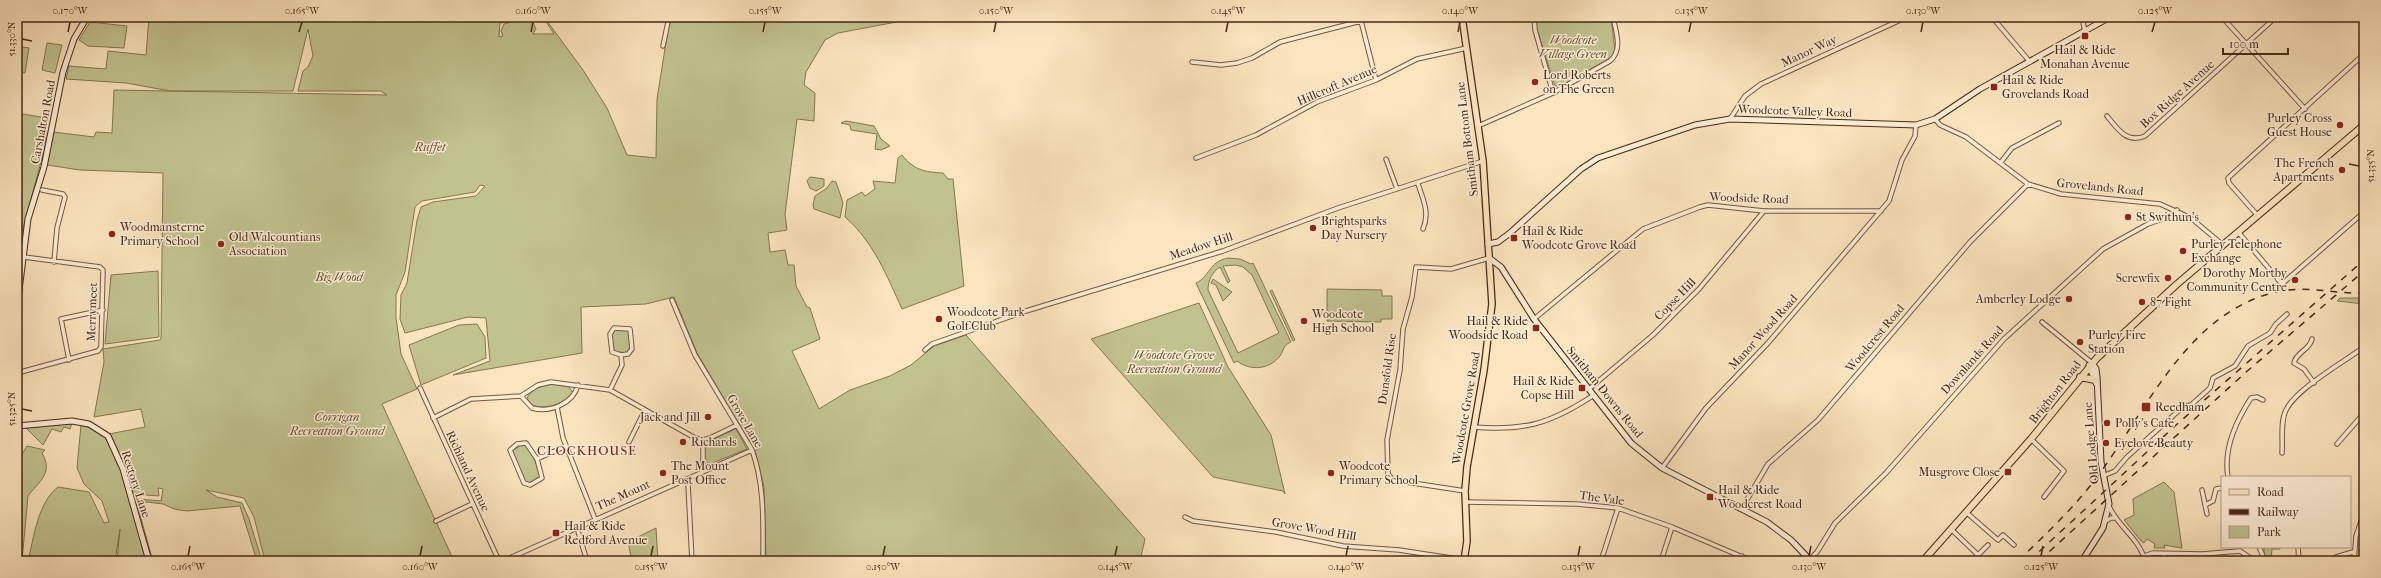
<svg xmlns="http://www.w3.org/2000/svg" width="2381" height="578" font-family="'IM FELL French Canon',serif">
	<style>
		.green { fill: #c1c38f; stroke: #847553; fill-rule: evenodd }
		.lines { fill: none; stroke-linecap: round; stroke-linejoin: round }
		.street-casing { stroke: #755641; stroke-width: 5.5 }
		.secondary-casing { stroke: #482717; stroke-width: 7 }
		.primary-casing { stroke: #482717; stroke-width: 8 }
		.highway-casing { stroke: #482717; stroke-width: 8 }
		.street { stroke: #fcedd5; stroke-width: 3.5 }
		.secondary { stroke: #fcedd5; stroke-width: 5 }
		.primary { stroke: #fbe4be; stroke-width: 5.5 }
		.highway { stroke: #fbe4be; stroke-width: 6 }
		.rail { stroke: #482717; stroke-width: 1.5; stroke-dasharray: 7 7; stroke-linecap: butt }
		.ticks { fill: none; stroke: #482717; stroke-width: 1.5 }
		.poi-dot { fill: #8f2418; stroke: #fcedd5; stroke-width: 1.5 }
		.labels { text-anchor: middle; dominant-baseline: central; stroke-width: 3; stroke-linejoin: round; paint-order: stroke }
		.park-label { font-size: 12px; font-style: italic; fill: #664e35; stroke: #fcedd5 }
		.poi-label { font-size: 12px; fill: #482717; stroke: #fcedd5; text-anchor: start }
		.street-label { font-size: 12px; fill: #482717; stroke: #fcedd5 }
		.neighbourhood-label { font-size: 13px; letter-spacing: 1px; fill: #7a1f14; stroke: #fcedd5 }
		.neatline { fill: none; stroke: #482717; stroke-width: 1.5 }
		.ticks-label { font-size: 10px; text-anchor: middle; fill: #482717 }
	</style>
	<rect width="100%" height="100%" fill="#fbe4be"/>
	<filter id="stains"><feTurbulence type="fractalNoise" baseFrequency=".005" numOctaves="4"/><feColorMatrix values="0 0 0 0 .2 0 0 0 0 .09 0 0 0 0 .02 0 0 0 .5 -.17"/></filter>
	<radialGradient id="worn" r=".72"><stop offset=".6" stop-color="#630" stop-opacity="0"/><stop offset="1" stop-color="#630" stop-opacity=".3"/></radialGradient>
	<path class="green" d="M149,17L183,21L184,17H510V22L500,23L499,37L503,36L501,31L504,24L524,19L532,20L536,29L533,34H554L543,17H544L583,70L607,108L627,155L656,158L657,99L670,17H923L838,33L825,40L806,72L804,85L815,93L814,121L797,119L785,214L787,230L768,233L770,252L785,250L788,265H794L796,286L807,307L810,308L820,339L792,351L819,409L850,390L890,376L911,365L934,346L966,335L1145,539L1140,561H766L764,487L755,451L759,448L753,439L749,441L697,353L674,297L646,304L581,307L582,353L453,375L490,361L486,318L468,317L405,333L400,319L401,295L407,283L417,220L421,207L433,202L476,196L485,186L480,185L475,192L422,201L415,207L405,272L396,295V318L401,354L417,389L382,404L454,561H265L254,517L244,498L206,490L217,497L242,503L249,519L262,561H257L240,506L187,511L174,509L163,504L138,501V499L161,501L163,489L158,488L159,496L134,494L153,561H117L120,529L115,561H28C34,537 38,502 58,487L89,492L104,523L109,522L102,501L84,484L77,468L81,425L109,434L145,427L141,409L94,417L104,362L103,349L160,340L161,338L163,173L80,170L47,165L53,132L94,137L96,132L112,133L114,90L387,95L381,91H298L303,71L308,67L313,56L308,29L293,91H170L126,83L66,79L69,66L106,69L108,51L146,55Z
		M1537,17H1611L1615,51L1610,58L1562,86H1555L1536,26Z
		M90,22L127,26L124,48L88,46L79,40Z
		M47,43L62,45L55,73L42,70Z
		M17,46L29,48L25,73L17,72Z
		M17,113L47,118L45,147L22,232L17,287Z
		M846,121L874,126L881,139L890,146L881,150L875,149L877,134L851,130L850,125L841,123Z
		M902,155C914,170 924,172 943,173L948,179H953L964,286L902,309C887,276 873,241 845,217L847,200L862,192L865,196L875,189L873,181L895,183L898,158Z
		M810,177L824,179V186L816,191L810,188L807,181Z
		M832,181L836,182L843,203L840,218L814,209L813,205L815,196L827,188Z
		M1228,258L1240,259L1251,264L1253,263L1291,342C1283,345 1284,350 1280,356C1269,370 1250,371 1237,361L1234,363L1196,283C1210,277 1208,262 1228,258ZM1235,265L1243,267L1252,275L1279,333L1238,353L1208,290C1208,280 1212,272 1220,267L1228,283L1230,281L1223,266Z
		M158,271L159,337L105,344L111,275Z
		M1213,279L1232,292L1223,301L1216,285L1211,283Z
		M1327,289L1382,290V296H1392V319H1381V322L1327,321Z
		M1272,290L1295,340L1293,341L1270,291Z
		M2340,298H2364V304L2337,301Z
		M1199,303L1228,367L1271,435L1285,494L1283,491L1213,477L1091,339Z
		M477,324L485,337L486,358L421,385L409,345L459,325Z
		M614,330H629L631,348L627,353L613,351L611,334Z
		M553,384L569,387L573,393C564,404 546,410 532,405L527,399C530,388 543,386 553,384Z
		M72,423L70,429L64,427L61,432L52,429L43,445L26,428Z
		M736,429L747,449L710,464L707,462C696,443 723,435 736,429Z
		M523,444L528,446L541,474V477L531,483L525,481L512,451Z
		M27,446L45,450L42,453C54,474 38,482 28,496L22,561H17V450L21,456Z
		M2164,482L2174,492L2182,548L2164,545L2165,548H2154L2155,544L2147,539L2144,543L2141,541L2124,520L2134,515L2133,499Z
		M656,528L658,561H632L628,542Z
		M2264,547H2280V549H2272L2271,561H2261L2264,557Z"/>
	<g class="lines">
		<defs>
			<path id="street" d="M1360,17L1376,80
				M1534,17L1535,30L1553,93
				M1992,17L2030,62
				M2082,17L2085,32
				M2222,17L2305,109
				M663,46L669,17
				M1192,62L1221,65L1237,63L1252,58L1280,42L1361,21
				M2107,116C2117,128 2126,144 2145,136L2276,17
				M1730,119L1745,96L1761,84L1907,17
				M1935,119L1940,125L1966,137L2028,184L2061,194L2160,204L2191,218L2223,245
				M1478,126L1553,93L1610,61C1623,50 1616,32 1613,17
				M2360,129L2364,133
				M1196,158L1256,135L1317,102L1376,80L1417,59L1467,48
				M1386,159L1397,189
				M2001,162L2012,148L2059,123
				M1418,184C1423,199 1430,213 1423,229
				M42,190L63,194L65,197L57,228L54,262
				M2258,216L2229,183L2228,178L2364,54
				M2239,233L2282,284L2364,212
				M672,300L695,355L752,450C765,486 763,524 763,561
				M1534,319L1643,229L1700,207L1708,205L1764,211H1881
				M2042,322L2092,363
				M614,328L630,329L632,349L628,354L621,355L612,352L610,334Z
				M2312,339C2310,350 2296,352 2294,363L2304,369L2314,383
				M925,350L932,344L1026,311L1223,251L1338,208L1483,161
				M69,360L61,319L103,310
				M17,373L98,351L101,347L103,270L100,267L24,257
				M420,388L499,561
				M1589,389L1653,335L1699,289L1764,211
				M610,390L622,365L621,355
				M521,396L538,385L551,382L610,390L695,438L703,440L710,438L737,425
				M557,407L563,438L595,519
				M433,418L471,399L521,396L532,408C550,413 573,404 578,385
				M1473,427C1525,431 1550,424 1594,395
				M2031,439L2064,471L2044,497
				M703,440V463L706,470
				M629,442L645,410
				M2337,444L2364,413
				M2282,453C2283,440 2280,422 2286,410C2296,389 2344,362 2364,347
				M537,459L526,443L517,444L510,450L524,483L530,485L542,478L537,459L566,446
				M1662,468L1706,408L1768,343L1889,201L1902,160L1915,136L1916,125
				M2103,476L2115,471L2127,457L2184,406L2191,405L2210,388L2213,378L2235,366L2248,346L2270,333L2276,324L2287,314
				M2228,477C2223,449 2236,421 2251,398L2257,397L2263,400
				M686,479L688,484L692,561
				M2202,490L2207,514
				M1465,491L1393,480L1388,474L1387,440L1400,370L1403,329L1412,297L1416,267L1451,269L1489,258
				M1465,502L1577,504L1618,508L1672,527L1752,561
				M2205,505L2213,501L2216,489L2222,488
				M2109,506C2117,526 2140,539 2145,561
				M1742,508L1768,464L1818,420L1970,242L2028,184
				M1967,513L1998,540L2003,535L2014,545
				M1185,517L1193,521L1276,532L1343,546L1399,550L1464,560
				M436,521L472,504
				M2106,521L2111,518H2116
				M577,528L587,561
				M1952,530L1978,555
				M2259,547L2263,556L2259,561
				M2298,547L2299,561
				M2163,554L2166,560L2170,561
				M2144,556L2153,553L2202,554L2240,551L2255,561
				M1811,558L1817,552L1835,523L1886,473L2004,339L2103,249L2148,224L2174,215L2177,210
				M503,561L752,450
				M1601,561L1618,508
				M1661,561L1672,527
				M1729,561L1742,556
				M1972,561L1988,545
				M2331,561L2336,557L2353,552
				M2354,561L2356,536L2364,512"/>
			<path id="secondary" d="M1488,244L1498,242L1510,233L1581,169L1598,158L1695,125L1730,119L1916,125L1935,119L1980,89L2110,17
				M1489,258L1501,267L1534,319L1631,443L1662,468L1767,522L1791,540L1811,561
				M17,306L28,219L44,167L63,72L74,39L87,17
				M2089,365L2096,383
				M17,426L72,421L89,424L108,436L123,469L149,561
				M2082,561L2103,528L2109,504L2101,462L2097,377L2096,369L2092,363"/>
			<path id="primary" d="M1462,17L1483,161L1492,304L1484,370L1467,467L1465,491L1467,541L1464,561"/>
			<path id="highway" d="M2080,377L2095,380
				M1923,561L2031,439L2097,358L2176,285L2364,125"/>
		</defs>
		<use href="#street" class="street-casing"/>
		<use href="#secondary" class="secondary-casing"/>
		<use href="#primary" class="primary-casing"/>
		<use href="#highway" class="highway-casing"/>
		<use href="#street" class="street"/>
		<use href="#secondary" class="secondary"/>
		<use href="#primary" class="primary"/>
		<use href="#highway" class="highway"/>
		<path class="rail" d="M2018,561C2046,534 2074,508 2097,477C2147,410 2187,313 2276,292C2306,285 2334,294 2364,293
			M2029,561L2175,426L2364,260
			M2039,561L2245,373L2364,271"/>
	</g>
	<path class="ticks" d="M68,32L70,22M299,32L302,22M531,32L533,22M763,32L765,22M994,32L996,22M1226,32L1228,22M1458,32L1460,22M1689,32L1691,22M1921,32L1923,22M2152,32L2155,22M22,39L32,41M2349,164L2359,166M22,409L32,411M188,556L190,546M420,556L422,546M651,556L653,546M883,556L885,546M1115,556L1117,546M1346,556L1348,546M1578,556L1580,546M1809,556L1811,546M2041,556L2043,546"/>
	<g class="poi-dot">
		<rect x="2081" y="32" width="8" height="8" rx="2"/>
		<circle cx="1535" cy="82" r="4"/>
		<rect x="1990" y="83" width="8" height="8" rx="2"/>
		<circle cx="2340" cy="125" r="4"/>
		<circle cx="2342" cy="170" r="4"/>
		<circle cx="2128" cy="217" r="4"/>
		<circle cx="1313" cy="228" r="4"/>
		<circle cx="112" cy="234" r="4"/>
		<rect x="1510" y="234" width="8" height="8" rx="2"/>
		<circle cx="221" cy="244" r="4"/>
		<circle cx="2183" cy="251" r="4"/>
		<circle cx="2168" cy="278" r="4"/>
		<circle cx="2295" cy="280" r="4"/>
		<circle cx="2069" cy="299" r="4"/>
		<circle cx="2142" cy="302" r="4"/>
		<circle cx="939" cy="319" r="4"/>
		<circle cx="1304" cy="321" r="4"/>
		<rect x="1532" y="324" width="8" height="8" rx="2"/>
		<circle cx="2080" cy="342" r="4"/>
		<rect x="1578" y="384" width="8" height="8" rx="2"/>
		<rect x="2141" y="402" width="10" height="10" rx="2"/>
		<circle cx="708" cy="417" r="4"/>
		<circle cx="2107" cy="423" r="4"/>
		<circle cx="683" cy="442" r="4"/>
		<circle cx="2106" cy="443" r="4"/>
		<rect x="2004" y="468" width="8" height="8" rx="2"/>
		<circle cx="663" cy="473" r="4"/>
		<circle cx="1331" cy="473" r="4"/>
		<rect x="1706" y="493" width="8" height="8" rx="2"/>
		<rect x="552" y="529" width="8" height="8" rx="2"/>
	</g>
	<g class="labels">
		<g class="park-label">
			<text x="1573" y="40">Woodcote<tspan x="1573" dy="14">Village Green</tspan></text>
			<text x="430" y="147">Ruffet</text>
			<text x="339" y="277">Big Wood</text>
			<text x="1174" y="355">Woodcote Grove<tspan x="1174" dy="14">Recreation Ground</tspan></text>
			<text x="337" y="417">Corrigan<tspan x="337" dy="14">Recreation Ground</tspan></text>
		</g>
		<g class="poi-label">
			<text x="2085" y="50" text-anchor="middle">Hail &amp; Ride<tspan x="2085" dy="14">Monahan Avenue</tspan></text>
			<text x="1543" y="75">Lord Roberts<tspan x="1543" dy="14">on The Green</tspan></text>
			<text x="2002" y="80">Hail &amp; Ride<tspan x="2002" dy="14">Grovelands Road</tspan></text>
			<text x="2332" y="118" text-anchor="end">Purley Cross<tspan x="2332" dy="14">Guest House</tspan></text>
			<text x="2334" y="163" text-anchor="end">The French<tspan x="2334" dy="14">Apartments</tspan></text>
			<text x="2136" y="217">St Swithun's</text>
			<text x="1321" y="221">Brightsparks<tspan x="1321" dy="14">Day Nursery</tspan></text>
			<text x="120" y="227">Woodmansterne<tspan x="120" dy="14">Primary School</tspan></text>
			<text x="1522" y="231">Hail &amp; Ride<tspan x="1522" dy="14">Woodcote Grove Road</tspan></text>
			<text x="229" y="237">Old Walcountians<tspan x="229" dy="14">Association</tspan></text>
			<text x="2191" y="244">Purley Telephone<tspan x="2191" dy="14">Exchange</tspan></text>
			<text x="2287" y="273" text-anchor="end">Dorothy Mortby<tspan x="2287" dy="14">Community Centre</tspan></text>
			<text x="2160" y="278" text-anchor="end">Screwfix</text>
			<text x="2061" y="299" text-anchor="end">Amberley Lodge</text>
			<text x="2150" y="302">87 Fight</text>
			<text x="947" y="312">Woodcote Park<tspan x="947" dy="14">Golf Club</tspan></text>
			<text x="1312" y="314">Woodcote<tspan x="1312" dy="14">High School</tspan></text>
			<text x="1528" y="321" text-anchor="end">Hail &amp; Ride<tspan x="1528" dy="14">Woodside Road</tspan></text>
			<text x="2088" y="335">Purley Fire<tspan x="2088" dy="14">Station</tspan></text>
			<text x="1574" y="381" text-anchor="end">Hail &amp; Ride<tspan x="1574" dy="14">Copse Hill</tspan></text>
			<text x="2155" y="407">Reedham</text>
			<text x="700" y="417" text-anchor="end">Jack and Jill</text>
			<text x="2115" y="423">Polly's Cafe</text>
			<text x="691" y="442">Richards</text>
			<text x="2114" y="443">Eyelove Beauty</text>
			<text x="671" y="466">The Mount<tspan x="671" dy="14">Post Office</tspan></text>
			<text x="1339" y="466">Woodcote<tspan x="1339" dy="14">Primary School</tspan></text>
			<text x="2000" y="472" text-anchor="end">Musgrove Close</text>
			<text x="1718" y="490">Hail &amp; Ride<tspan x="1718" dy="14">Woodcrest Road</tspan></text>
			<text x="564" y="526">Hail &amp; Ride<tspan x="564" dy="14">Redford Avenue</tspan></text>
		</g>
		<g class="street-label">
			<text transform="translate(1809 51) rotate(-25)">Manor Way</text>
			<text transform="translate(1337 85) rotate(-23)">Hillcroft Avenue</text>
			<text transform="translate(2177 94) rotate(-42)">Box Ridge Avenue</text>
			<text transform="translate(1795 111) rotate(2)">Woodcote Valley Road</text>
			<text transform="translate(43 122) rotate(-79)">Carshalton Road</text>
			<text transform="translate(1467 139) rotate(-97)">Smitham Bottom Lane</text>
			<text transform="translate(2100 187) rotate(6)">Grovelands Road</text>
			<text transform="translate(1749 198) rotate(2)">Woodside Road</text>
			<text transform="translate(1201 246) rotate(-18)">Meadow Hill</text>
			<text transform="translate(1675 299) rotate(-46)">Copse Hill</text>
			<text transform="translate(92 312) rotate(-88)">Merrymeet</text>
			<text transform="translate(1763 332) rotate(-48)">Manor Wood Road</text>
			<text transform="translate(1875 338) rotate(-50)">Woodcrest Road</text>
			<text transform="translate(1972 360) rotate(-48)">Downlands Road</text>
			<text transform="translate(1387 369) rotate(-82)">Dunsfold Rise</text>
			<text transform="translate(1605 392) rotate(51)">Smitham Downs Road</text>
			<text transform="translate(2055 392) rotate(-52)">Brighton Road</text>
			<text transform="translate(1466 408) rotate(-80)">Woodcote Grove Road</text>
			<text transform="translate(745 421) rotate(60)">Grove Lane</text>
			<text transform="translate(2091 443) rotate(-95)">Old Lodge Lane</text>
			<text transform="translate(468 471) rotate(65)">Richland Avenue</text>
			<text transform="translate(136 484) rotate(72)">Rectory Lane</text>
			<text transform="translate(623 495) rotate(-24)">The Mount</text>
			<text transform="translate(1602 498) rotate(8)">The Vale</text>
			<text transform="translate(1314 529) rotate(10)">Grove Wood Hill</text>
		</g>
		<g class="neighbourhood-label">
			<text x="587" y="450">CLOCKHOUSE</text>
		</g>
	</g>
	<rect width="2381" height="578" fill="none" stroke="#fbe4be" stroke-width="44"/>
	<rect x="2221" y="476" width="130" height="72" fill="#fcedd5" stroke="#b49e89"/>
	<rect x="2229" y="489" width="20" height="6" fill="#fbe4be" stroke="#b49e89"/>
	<text x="2257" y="496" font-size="12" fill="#482717">Road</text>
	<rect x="2229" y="509" width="20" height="6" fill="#482717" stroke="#b49e89"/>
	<text x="2257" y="516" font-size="12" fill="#482717">Railway</text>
	<rect x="2229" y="526" width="20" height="12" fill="#c1c38f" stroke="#b49e89"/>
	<text x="2257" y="536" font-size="12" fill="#482717">Park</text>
	<path d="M2223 48v6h65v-6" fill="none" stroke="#482717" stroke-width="2"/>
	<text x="2229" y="48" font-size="12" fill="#482717" stroke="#fcedd5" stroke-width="3" paint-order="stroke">100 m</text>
	<rect x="22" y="22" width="2337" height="534" class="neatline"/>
	<g class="ticks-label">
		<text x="70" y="14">0.170°W</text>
		<text x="302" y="14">0.165°W</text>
		<text x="533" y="14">0.160°W</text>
		<text x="765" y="14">0.155°W</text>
		<text x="996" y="14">0.150°W</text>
		<text x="1228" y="14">0.145°W</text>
		<text x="1460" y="14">0.140°W</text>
		<text x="1691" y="14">0.135°W</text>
		<text x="1923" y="14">0.130°W</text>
		<text x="2155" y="14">0.125°W</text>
		<text transform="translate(11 39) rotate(-90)" y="4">51.330°N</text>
		<text transform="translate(2370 166) rotate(-90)" y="4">51.335°N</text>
		<text transform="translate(11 409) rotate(-90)" y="4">51.325°N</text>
		<text x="188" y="570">0.165°W</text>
		<text x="420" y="570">0.160°W</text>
		<text x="651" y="570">0.155°W</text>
		<text x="883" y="570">0.150°W</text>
		<text x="1115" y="570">0.145°W</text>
		<text x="1346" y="570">0.140°W</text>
		<text x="1578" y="570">0.135°W</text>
		<text x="1809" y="570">0.130°W</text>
		<text x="2041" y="570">0.125°W</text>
	</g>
	<rect width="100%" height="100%" filter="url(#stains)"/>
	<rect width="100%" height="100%" fill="url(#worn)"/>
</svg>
